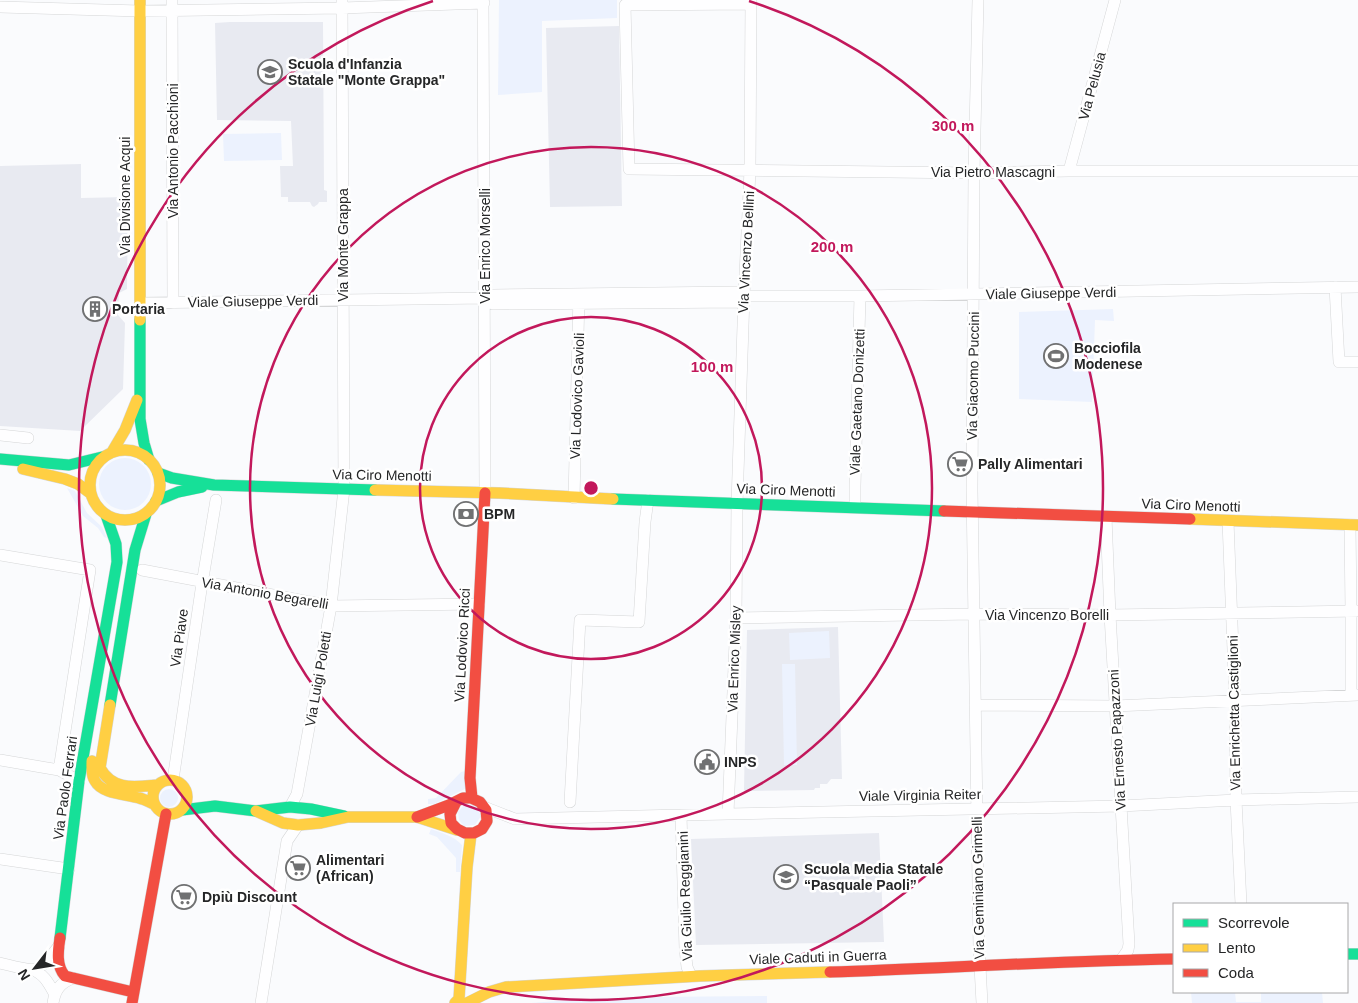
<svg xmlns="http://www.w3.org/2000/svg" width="1358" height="1003" font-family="Helvetica,sans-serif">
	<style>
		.built { fill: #e8eaf1 }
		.green { fill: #ecf2fe }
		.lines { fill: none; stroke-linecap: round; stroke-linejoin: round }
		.street-casing { stroke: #d5d6d7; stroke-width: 12 }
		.fast-casing { stroke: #d5d6d7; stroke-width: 12 }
		.slow-casing { stroke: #d5d6d7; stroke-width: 12 }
		.jam-casing { stroke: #d5d6d7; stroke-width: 12 }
		.street { stroke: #fefeff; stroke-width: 11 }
		.fast { stroke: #16e098; stroke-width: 11 }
		.slow { stroke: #ffcf43; stroke-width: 11 }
		.jam { stroke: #f24e42; stroke-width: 11 }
		.ring { fill: none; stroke: #c2185b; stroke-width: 2.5 }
		.labels { text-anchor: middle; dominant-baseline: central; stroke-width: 5; stroke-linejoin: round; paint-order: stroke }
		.poi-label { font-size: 14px; font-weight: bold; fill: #252627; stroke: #fff; text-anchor: start }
		.street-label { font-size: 14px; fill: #252627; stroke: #fff }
		.centre { fill: #c2185b; stroke: #fff; stroke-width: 2.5 }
		.ring-label { font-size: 15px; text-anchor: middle; font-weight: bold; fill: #c2185b; stroke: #fff; stroke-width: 5; stroke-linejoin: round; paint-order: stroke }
	</style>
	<rect width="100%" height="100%" fill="#fafbfd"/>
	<path class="built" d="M230,22H323L324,190L327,191V202H319L318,204L314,207L312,206L310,202H288V197H281L280,166H293L291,121L217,120L215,23Z
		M619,26L622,206L550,207L546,28Z
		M81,164V198L128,197L127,289L119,293L118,315L125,323L123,389L80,431L0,426V166Z
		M838,627L842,779H831L827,784H820V788H815L814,790L745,791L744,790L747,630Z
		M879,833L884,942L696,945L691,839Z"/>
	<path class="green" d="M499,0H617V18L542,21V92L498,95Z
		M281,133L282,160L224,161L223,134Z
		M1113,309L1114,321L1095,320L1092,402L1019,399V312Z
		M99 484a26 26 0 1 1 52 0a26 26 0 1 1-52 0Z
		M67,488L75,491L87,513L102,527L107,538L104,537L98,528L83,516Z
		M829,631L830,658L790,660L789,633Z
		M782,664H795L797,765H784Z
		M465,771L467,788L434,804H428V799L436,798L461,772Z
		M160 798a9 9 0 1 1 18 0a9 9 0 1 1-18 0Z
		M465,804L476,806L481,816L475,825L464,826L459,820L458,812Z
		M431,829C442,833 454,836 462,845L460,872H456V858L437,837L429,834Z
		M1191,992H1235L1236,1002H1261V992H1322L1323,1003H1192Z
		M767,996V1003H531C610,996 689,997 767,996Z"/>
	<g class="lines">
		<defs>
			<path id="street" d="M172,0L173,303
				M483,0L485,493
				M978,0L974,173L972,490L979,948L982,1003
				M751,4L625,5L629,169L974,173L1069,171H1358
				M0,7L140,11L342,8L484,3
				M1069,171L1115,0
				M1335,287L1339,362H1358
				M485,298L493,304L739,302L744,296
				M140,303L485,298L493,295L737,292L744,296H860L1358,287
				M0,435L28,438
				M574,498L579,295
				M855,507V486L860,296
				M1106,517L1110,615L1129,944L1128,950L1121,960
				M1228,521L1235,701L1236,800L1241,904
				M1350,525L1351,611V695
				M0,555L90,570L59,770
				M142,570L331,606L479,604
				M736,618L973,614L1110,615L1358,611
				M975,705L1115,706L1358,695
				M0,760L59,770L79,781
				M173,780L201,590L216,500
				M570,802L580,620L639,622L645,522L648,500
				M290,807L297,794L331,606L344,489L342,0
				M484,807L515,819L681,815L1121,806L1236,800L1358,797
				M728,814L736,618L737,503L744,296L750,170L751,0
				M681,815L685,949L687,967L691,976
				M0,859L69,869
				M0,963C9,965 28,971 36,969C45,966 53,953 59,946
				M31,969C44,974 48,982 54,993
				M53,1003C55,990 60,983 73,978
				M261,1003L287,841L298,825"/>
			<path id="fast" d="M140,320V419L144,443L149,460
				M0,459L69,465L102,457
				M158,473L172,478L214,485L375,490
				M613,499L944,511
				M156,501L178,492L202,487
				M110,705L135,550L146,514
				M182,810L215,806L256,811L290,807L311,809L344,816
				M60,938L79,781L117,562L116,544L106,515
				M1347,954H1358"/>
			<path id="slow" d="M140,0V320
				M90 485a35 35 0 1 1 70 0a35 35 0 1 1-70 0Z
				M112,452L125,430L137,400
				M23,469L65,479L78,484L90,493
				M375,490L499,493L613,499
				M1190,519L1358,525
				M110,705L100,768C113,791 134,787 157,785
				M92,761C92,768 91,775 95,781C102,794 125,794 139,798C144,799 149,802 154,804
				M153 797a17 17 0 1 1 34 0a17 17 0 1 1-34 0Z
				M256,811L283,823L298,825L321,823L348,817H417L457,830
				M455,1003L459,999L467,867L471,834
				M467,1003L489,992L506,987L700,976L830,972"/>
			<path id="jam" d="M944,511L1190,519
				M472,798L470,778L485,493
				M417,817L449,805L463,798H471L480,802L486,810L487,821L482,829L474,833H465L457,829L451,823L450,814L456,802
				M60,938C58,951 56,966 65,976L133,992
				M830,972C945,968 1059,961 1174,959
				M132,1003L166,814"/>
		</defs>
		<use href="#street" class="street-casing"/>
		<use href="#fast" class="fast-casing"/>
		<use href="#slow" class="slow-casing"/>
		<use href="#jam" class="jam-casing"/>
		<use href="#street" class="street"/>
		<use href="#fast" class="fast"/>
		<use href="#slow" class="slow"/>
		<use href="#jam" class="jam"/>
	</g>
	<g class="ring">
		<circle cx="591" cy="488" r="171"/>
		<circle cx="591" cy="488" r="341"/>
		<path d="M749 1A512 512 0 1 1 433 1"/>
	</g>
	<defs>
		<symbol id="school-ring" viewBox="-11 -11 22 22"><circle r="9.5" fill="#fff" stroke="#707172" stroke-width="1.5"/><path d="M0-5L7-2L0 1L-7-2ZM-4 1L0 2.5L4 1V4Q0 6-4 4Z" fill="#707172"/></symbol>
		<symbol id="building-ring" viewBox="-11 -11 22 22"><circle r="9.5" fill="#fff" stroke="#707172" stroke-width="1.5"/><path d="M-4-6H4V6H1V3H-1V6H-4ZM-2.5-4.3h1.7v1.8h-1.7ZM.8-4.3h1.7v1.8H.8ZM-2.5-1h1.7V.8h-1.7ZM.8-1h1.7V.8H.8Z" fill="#707172"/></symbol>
		<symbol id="stadium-ring" viewBox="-11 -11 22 22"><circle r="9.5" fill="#fff" stroke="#707172" stroke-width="1.5"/><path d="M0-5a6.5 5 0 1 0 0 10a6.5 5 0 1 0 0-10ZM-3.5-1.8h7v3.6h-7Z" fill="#707172"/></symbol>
		<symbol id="supermarket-ring" viewBox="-11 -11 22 22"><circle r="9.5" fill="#fff" stroke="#707172" stroke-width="1.5"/><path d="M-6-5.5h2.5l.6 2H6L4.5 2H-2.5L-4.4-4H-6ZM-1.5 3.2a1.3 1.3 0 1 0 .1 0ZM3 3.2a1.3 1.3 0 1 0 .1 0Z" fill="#707172"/></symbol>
		<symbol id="bank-ring" viewBox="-11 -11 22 22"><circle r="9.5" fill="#fff" stroke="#707172" stroke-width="1.5"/><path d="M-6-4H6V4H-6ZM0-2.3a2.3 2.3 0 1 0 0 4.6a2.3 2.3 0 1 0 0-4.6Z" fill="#707172"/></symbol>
		<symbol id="civic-ring" viewBox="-11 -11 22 22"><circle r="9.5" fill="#fff" stroke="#707172" stroke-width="1.5"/><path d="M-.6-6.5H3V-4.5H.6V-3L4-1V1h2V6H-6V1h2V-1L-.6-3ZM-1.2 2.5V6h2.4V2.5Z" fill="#707172"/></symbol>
	</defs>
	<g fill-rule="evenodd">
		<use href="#school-ring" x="256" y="58" width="28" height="28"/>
		<use href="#building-ring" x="81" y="295" width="28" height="28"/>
		<use href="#stadium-ring" x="1042" y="342" width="28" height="28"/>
		<use href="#supermarket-ring" x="946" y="450" width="28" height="28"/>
		<use href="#bank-ring" x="452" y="500" width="28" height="28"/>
		<use href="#civic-ring" x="693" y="748" width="28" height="28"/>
		<use href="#supermarket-ring" x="284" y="854" width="28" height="28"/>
		<use href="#school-ring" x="772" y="863" width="28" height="28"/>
		<use href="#supermarket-ring" x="170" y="883" width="28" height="28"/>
	</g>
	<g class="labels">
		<g class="poi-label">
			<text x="288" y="64">Scuola d'Infanzia<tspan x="288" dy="16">Statale "Monte Grappa"</tspan></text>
			<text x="112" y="309">Portaria</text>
			<text x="1074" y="348">Bocciofila<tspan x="1074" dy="16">Modenese</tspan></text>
			<text x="978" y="464">Pally Alimentari</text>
			<text x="484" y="514">BPM</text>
			<text x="724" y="762">INPS</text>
			<text x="316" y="860">Alimentari<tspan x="316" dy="16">(African)</tspan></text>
			<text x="804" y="869">Scuola Media Statale<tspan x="804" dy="16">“Pasquale Paoli”</tspan></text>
			<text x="202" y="897">Dpiù Discount</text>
		</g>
		<g class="street-label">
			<text transform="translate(1092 86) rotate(-75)">Via Pelusia</text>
			<text transform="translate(173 151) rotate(-90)">Via Antonio Pacchioni</text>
			<text x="993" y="172">Via Pietro Mascagni</text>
			<text transform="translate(125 196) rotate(-90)">Via Divisione Acqui</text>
			<text transform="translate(343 245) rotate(-90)">Via Monte Grappa</text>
			<text transform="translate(485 246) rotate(-90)">Via Enrico Morselli</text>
			<text transform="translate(746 252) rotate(-87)">Via Vincenzo Bellini</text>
			<text transform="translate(1051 293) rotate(-1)">Viale Giuseppe Verdi</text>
			<text transform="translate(253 301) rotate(-1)">Viale Giuseppe Verdi</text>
			<text transform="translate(973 376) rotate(-89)">Via Giacomo Puccini</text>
			<text transform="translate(577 396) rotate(-88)">Via Lodovico Gavioli</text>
			<text transform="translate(857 402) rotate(-88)">Viale Gaetano Donizetti</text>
			<text transform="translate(382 475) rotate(1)">Via Ciro Menotti</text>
			<text transform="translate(786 490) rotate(2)">Via Ciro Menotti</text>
			<text transform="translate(1191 505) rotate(2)">Via Ciro Menotti</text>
			<text transform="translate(265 593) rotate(10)">Via Antonio Begarelli</text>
			<text x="1047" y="615">Via Vincenzo Borelli</text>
			<text transform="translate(179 638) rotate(-82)">Via Piave</text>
			<text transform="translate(462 645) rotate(-87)">Via Lodovico Ricci</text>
			<text transform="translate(734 659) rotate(-88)">Via Enrico Misley</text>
			<text transform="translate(318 679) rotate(-80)">Via Luigi Poletti</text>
			<text transform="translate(1234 713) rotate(-91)">Via Enrichetta Castiglioni</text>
			<text transform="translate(1117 740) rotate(-93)">Via Ernesto Papazzoni</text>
			<text transform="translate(65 788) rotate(-82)">Via Paolo Ferrari</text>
			<text transform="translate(920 795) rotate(-1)">Viale Virginia Reiter</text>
			<text transform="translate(978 888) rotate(-91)">Via Geminiano Grimelli</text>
			<text transform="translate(685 896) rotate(-92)">Via Giulio Reggianini</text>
			<text transform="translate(818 957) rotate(-2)">Viale Caduti in Guerra</text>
		</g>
	</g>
	<circle cx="591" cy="488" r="8" class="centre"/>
	<g class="ring-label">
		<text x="953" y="131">300 m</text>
		<text x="832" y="252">200 m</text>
		<text x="712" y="372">100 m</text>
	</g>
	<rect x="1173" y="903" width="175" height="90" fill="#ffffff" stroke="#a8a8a9"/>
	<rect x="1183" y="919" width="25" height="8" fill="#16e098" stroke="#a8a8a9"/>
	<text x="1218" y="928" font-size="15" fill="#252627">Scorrevole</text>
	<rect x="1183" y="944" width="25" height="8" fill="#ffcf43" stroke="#a8a8a9"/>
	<text x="1218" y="953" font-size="15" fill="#252627">Lento</text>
	<rect x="1183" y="969" width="25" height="8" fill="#f24e42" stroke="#a8a8a9"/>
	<text x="1218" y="978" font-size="15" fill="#252627">Coda</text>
	<g transform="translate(35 968) rotate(239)" stroke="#ffffff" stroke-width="4" paint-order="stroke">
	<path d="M0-4L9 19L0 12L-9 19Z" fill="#252627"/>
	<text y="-8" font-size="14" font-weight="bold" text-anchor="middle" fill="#252627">N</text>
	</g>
</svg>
